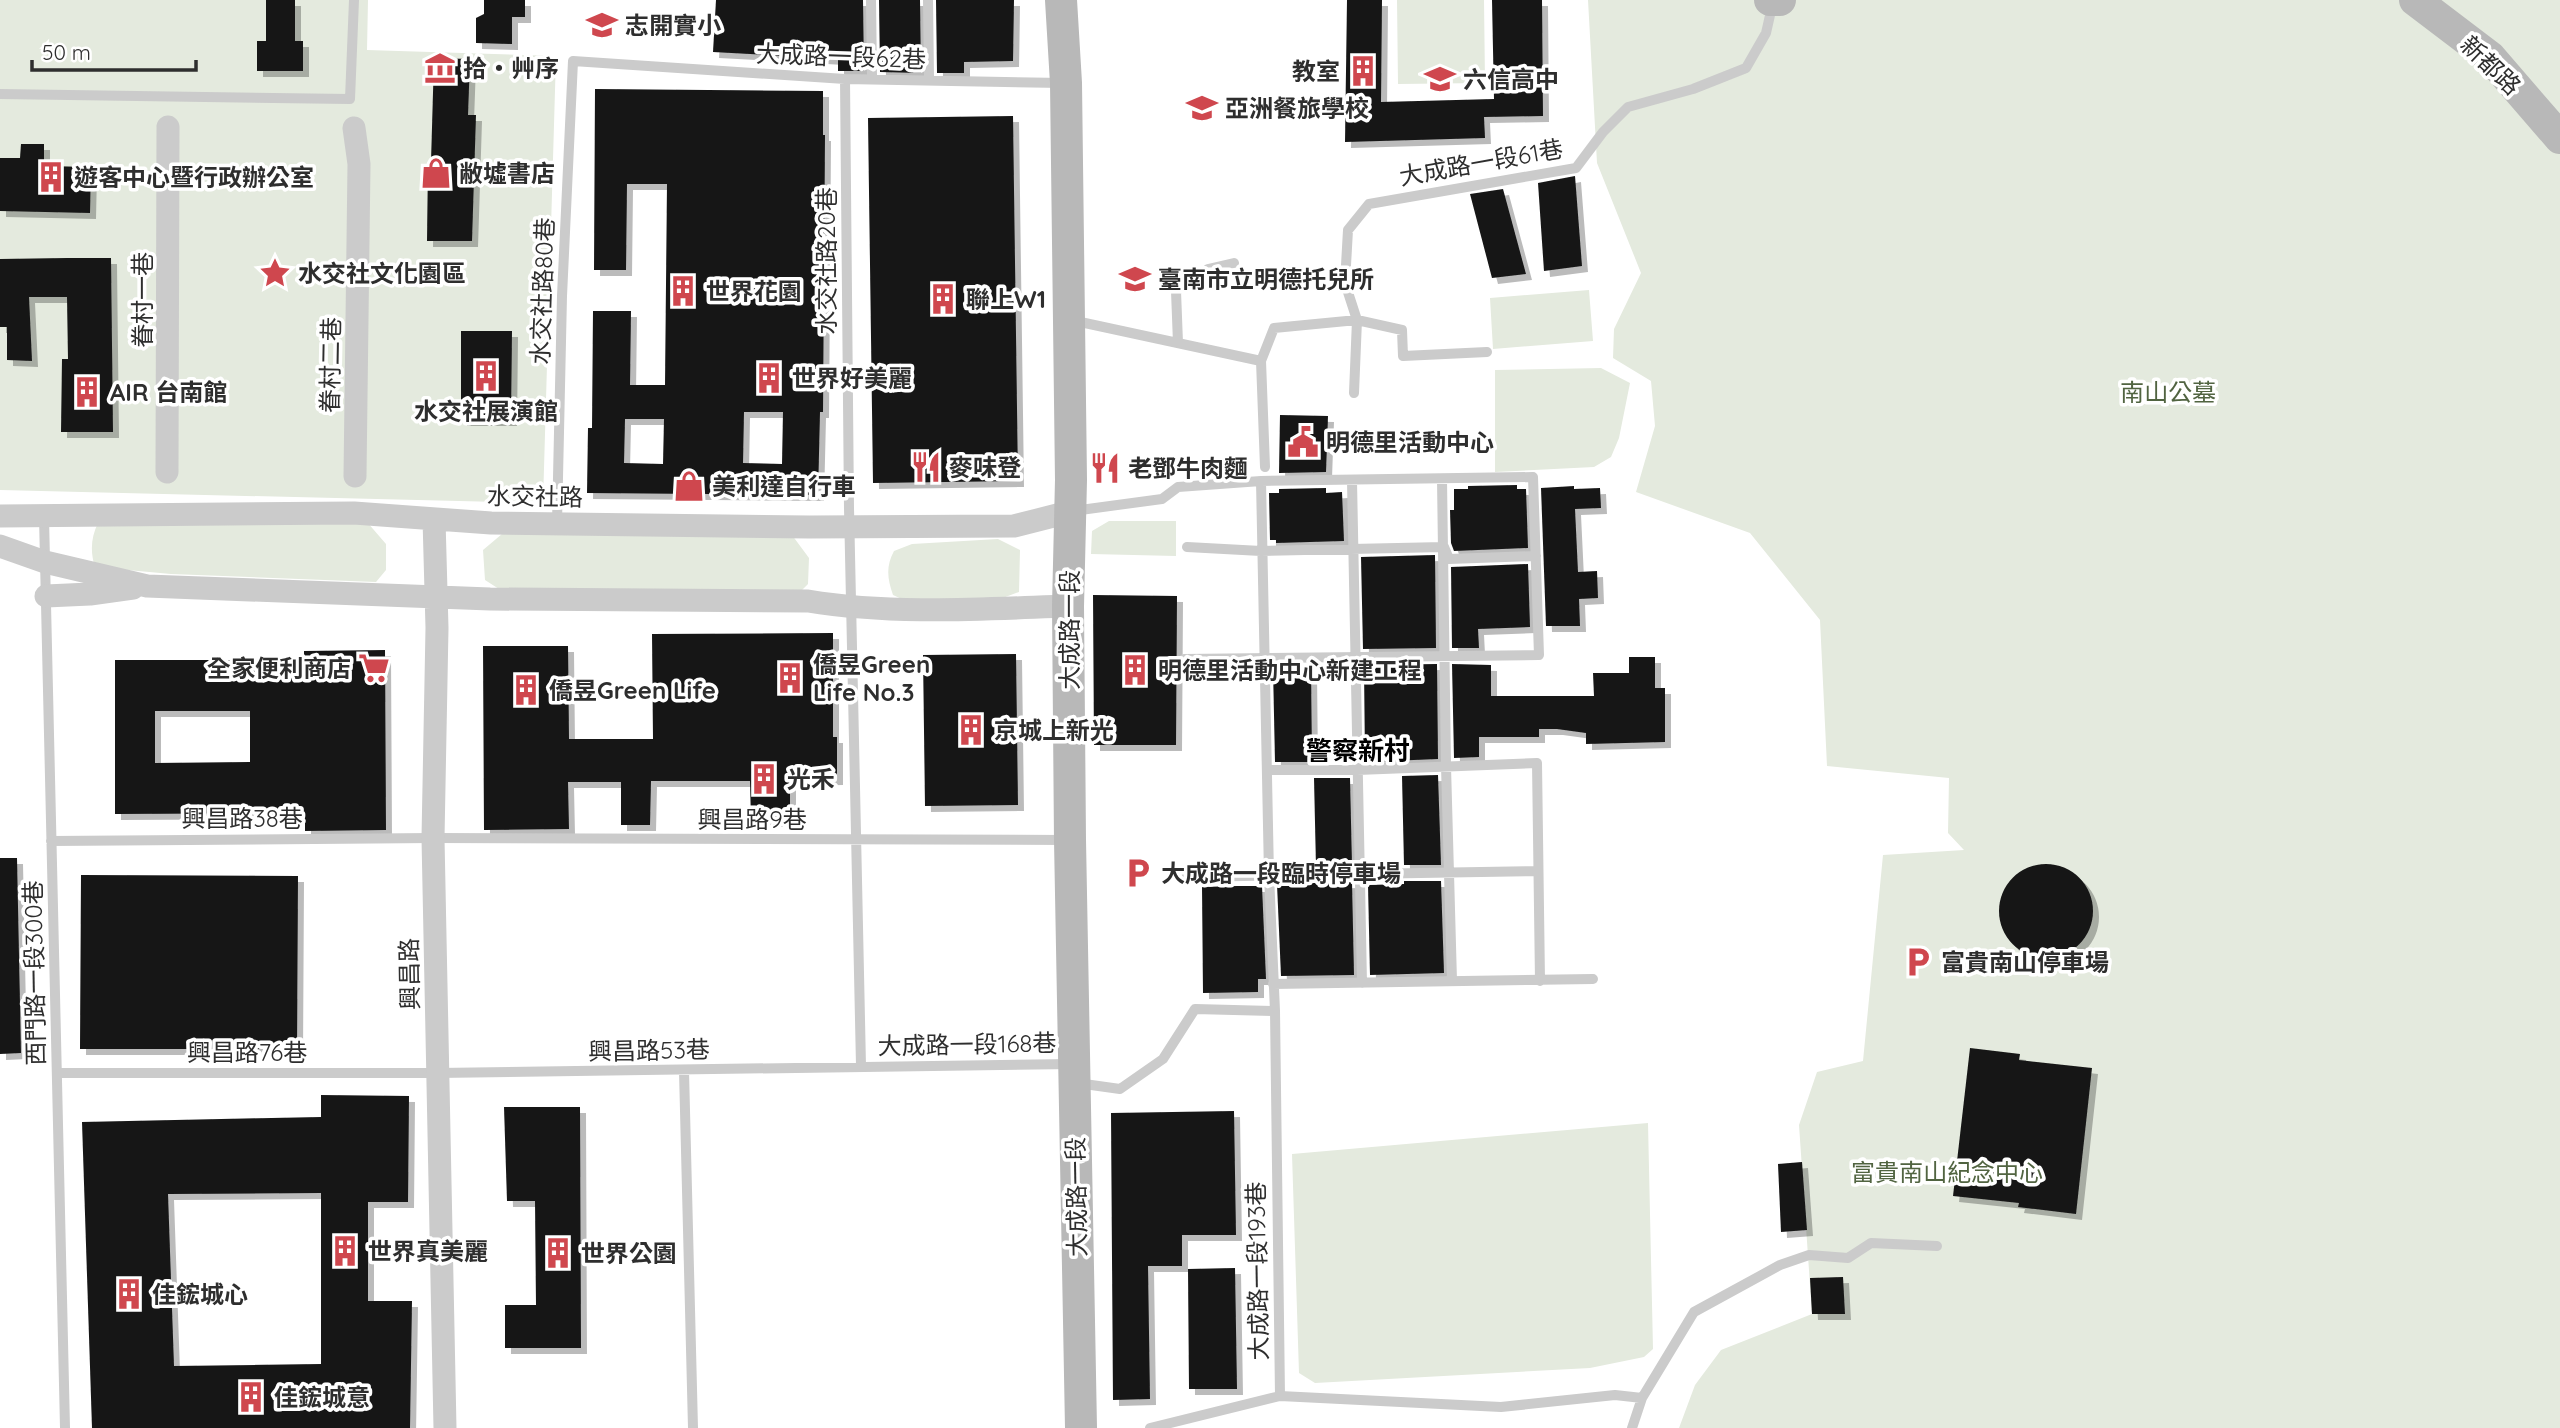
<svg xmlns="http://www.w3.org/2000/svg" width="2560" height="1428" font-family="Quicksand,'Noto Sans TC',sans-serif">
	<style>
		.green { fill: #e4eade }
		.building { fill: #151515; fill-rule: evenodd; filter: url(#shadow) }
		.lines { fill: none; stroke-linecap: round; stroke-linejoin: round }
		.lane { stroke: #cbcbcb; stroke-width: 10 }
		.street { stroke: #cbcbcb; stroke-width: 23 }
		.secondary { stroke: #b8b8b8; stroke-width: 32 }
		.labels { text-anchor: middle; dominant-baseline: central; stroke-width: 7; stroke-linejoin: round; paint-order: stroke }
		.poi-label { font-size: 24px; font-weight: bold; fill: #2e2e2e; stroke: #fff; text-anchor: start }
		.street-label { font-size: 24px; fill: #2e2e2e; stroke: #fff }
		.park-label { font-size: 24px; fill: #516441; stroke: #fff }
		.neighbourhood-label { font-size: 26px; font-weight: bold; fill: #000; stroke: #fff }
	</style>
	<defs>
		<filter id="shadow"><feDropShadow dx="6" dy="6" stdDeviation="0" flood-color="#0004"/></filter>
	</defs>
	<rect width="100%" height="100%" fill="#fff"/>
	<path class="green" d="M0,0H368L367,50L556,56L543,503L0,490Z
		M1397,0H1484L1485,83L1398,84Z
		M1588,0H2560V1428H1679L1695,1385L1721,1350L1812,1314L1799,1125L1817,1072L1863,1061L1883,855L1964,850L1948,833L1949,778L1827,766L1820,620L1750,533L1636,492L1655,426L1651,381L1613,358L1614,329L1641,273L1597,163Z
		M1589,290L1593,341L1493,349L1490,298Z
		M1601,368L1630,383L1619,438L1611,457L1594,467L1495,472V370Z
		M1109,521H1176V556L1091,554L1092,531Z
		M367,522L386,544V570L376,582L171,574L95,567C90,552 91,537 98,523Z
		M502,534L792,535L809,558L808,584L795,597L499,589L485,580L483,550Z
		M998,539L1020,550L1019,592L1000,599L906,601L893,595C887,578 886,566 894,551L912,544Z
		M1648,1123L1653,1349L1644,1357L1590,1368L1315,1383L1299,1373L1292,1154Z"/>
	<path class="building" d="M266,0H295V41H303V71H257V41H266Z
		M484,0H525V17H512V44L476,43V18L484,14Z
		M716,0H863L864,71H838V59L713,52Z
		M879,0H920L921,73L880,72Z
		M936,0H1014L1013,61L964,62V73H937Z
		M1347,0H1382L1381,102L1494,99L1492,0H1542L1543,116L1484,117L1485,138L1345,142Z
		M434,58L470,59L468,115H476L472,241H427L428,162H431Z
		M595,89L823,91V135H825L823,412H820L818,495L587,493L588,428H592L593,311H631L630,385H665L667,184H627L626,270H594ZM744,412H783L782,464L743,463ZM625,419H664L663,464L624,463Z
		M1013,116L1018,481L873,483L868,118Z
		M21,144H44V166L91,167L90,213L0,211V158H20Z
		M1575,176L1582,266L1544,271L1538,183Z
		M1503,189L1526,274L1492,278L1470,194Z
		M67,258H111L113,432H61L62,359H68L67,297H29L32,361L7,360V327H0V259Z
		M461,331H512L511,420H461Z
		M1280,415L1328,416L1326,472L1279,473Z
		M1517,485V489H1526L1528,548L1454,551L1451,543L1450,510H1454V489H1468V486Z
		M1574,486V489L1600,488L1601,508L1575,509L1578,572L1597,571L1598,598L1579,599L1580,626H1546L1541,488Z
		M1326,488V493L1342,492L1344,541L1276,543V540H1270L1269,493H1279V489Z
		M1435,555L1436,648L1363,649L1361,557Z
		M1528,564L1530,627L1478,629L1479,648H1452L1451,567Z
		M1093,595L1177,596L1176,745H1094Z
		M833,633V737H837V779L790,780V821H751L750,781H651L650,825H621V782H568L569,829L484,830L483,646H568L569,739H653L652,634Z
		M385,650L386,830L305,831V813L115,814V660H304V651ZM155,711H250V762L155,763Z
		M1016,654L1018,805L925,806L923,655Z
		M1629,657H1655V688H1665V742L1586,744V733L1557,729H1539V737H1479V757L1454,758L1452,664L1491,665V696H1594L1593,673H1629Z
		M1437,664L1438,759L1365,762L1364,665Z
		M1311,667L1312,762H1275L1273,668Z
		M1438,775L1441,865H1404L1402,776Z
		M1314,778H1350L1352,866L1316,867Z
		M0,858H17L21,1053L0,1054Z
		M1999 911a47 47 0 1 1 94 0a47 47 0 1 1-94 0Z
		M81,875L298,876L297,1049H80Z
		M1404,881H1441L1444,973L1370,975L1368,885L1404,884Z
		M1352,882L1354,975L1281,976L1277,884Z
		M1237,886H1262L1266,979H1258V992L1203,993L1202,887Z
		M1970,1048L2020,1054L2019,1060L2092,1068L2076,1214L2018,1207L2019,1203L1953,1196Z
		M321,1095L409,1096L408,1202H368V1301H412L410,1428H92L82,1122L321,1117ZM321,1193V1364L174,1366L168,1194Z
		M504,1107H580L581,1348H505V1305H536L535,1201H507Z
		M1234,1111L1236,1235H1182V1266H1148L1150,1399L1113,1400L1111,1113Z
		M1802,1162L1807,1230L1781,1232L1778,1164Z
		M1235,1268L1237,1389H1189L1188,1269Z
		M1843,1277L1845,1314H1812L1810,1278Z"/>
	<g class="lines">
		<path class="lane" d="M871,0L872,75
			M928,0L929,76
			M845,79L849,508L861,1066
			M0,94L350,99L354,0
			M1071,320L1261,361L1274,328L1357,320L1345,283L1348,230L1369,204L1576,168L1603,132L1628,107L1693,89L1746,68L1766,33L1773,2
			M1178,343L1176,291L1208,269L1234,263
			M1261,361L1265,467
			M1354,393L1357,320L1402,330L1403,356L1487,352
			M1442,479L1446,766L1452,981
			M1352,481L1362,983
			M1073,511L1162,499L1178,487L1261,481L1533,477L1539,655L1184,659
			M44,517L65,1428
			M557,523L562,296L573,61L845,79L1063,83
			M1187,547L1261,551L1444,547L1449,559L1536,556
			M1268,770H1357L1537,763L1540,981
			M51,841L433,838L1068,840
			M1186,877L1537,871
			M1273,984L1593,979
			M684,1071L693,1428
			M57,1073H438L1072,1064
			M1077,1083L1120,1089L1163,1059L1195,1009L1275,1011
			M1280,1396L1501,1407L1615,1395L1642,1398
			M1150,1428L1280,1396L1275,1011L1269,875L1261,481
			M1632,1428L1642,1398L1694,1312L1780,1265L1809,1255L1848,1258L1871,1243L1937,1246"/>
		<path class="street" d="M354,128L359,164L355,476
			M167,472L168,127
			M0,516L354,513L491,523L809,527L1014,526L1069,512
			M434,519L437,628L433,838L445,1428
			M0,546L45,562L147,586L490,599L808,601C894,615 981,609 1068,606
			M46,596L90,594L133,588"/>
		<path class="secondary" d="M1061,0L1066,83L1071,480L1068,606L1070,840L1081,1428
			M1770,0H1780
			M2415,0L2490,57L2560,138"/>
	</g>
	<defs>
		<symbol id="school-bare" viewBox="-9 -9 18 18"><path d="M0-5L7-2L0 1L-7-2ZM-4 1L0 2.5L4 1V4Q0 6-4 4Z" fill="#cf474e" stroke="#fff" stroke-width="2.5" paint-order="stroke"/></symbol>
		<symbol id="museum-bare" viewBox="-9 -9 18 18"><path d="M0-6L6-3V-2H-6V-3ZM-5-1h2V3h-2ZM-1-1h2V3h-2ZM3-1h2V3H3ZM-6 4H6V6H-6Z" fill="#cf474e" stroke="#fff" stroke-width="2.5" paint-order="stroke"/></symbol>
		<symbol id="building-bare" viewBox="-9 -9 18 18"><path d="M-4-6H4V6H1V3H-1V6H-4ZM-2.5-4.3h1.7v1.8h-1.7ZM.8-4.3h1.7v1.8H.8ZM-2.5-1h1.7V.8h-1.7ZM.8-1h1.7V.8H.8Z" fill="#cf474e" stroke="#fff" stroke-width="2.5" paint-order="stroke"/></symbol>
		<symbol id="shop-bare" viewBox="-9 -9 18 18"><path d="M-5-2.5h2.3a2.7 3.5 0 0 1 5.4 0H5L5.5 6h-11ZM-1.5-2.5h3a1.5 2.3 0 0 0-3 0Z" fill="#cf474e" stroke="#fff" stroke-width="2.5" paint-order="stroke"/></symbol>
		<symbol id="sight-bare" viewBox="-9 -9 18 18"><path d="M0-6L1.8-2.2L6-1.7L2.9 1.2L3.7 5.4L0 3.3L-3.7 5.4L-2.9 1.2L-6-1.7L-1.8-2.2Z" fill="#cf474e" stroke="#fff" stroke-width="2.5" paint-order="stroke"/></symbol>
		<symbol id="civic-bare" viewBox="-9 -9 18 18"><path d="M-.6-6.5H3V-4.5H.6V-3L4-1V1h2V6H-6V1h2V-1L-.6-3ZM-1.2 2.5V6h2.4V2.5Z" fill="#cf474e" stroke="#fff" stroke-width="2.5" paint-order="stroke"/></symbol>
		<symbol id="restaurant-bare" viewBox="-9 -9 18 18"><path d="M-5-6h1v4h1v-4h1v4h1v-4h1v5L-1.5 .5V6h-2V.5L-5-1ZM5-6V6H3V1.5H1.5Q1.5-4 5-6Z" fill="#cf474e" stroke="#fff" stroke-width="2.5" paint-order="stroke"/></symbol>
		<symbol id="supermarket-bare" viewBox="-9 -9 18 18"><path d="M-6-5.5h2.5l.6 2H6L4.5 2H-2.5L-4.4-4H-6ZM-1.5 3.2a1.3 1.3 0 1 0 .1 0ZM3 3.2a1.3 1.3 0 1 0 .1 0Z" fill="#cf474e" stroke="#fff" stroke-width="2.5" paint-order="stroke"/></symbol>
		<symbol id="parking-bare" viewBox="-9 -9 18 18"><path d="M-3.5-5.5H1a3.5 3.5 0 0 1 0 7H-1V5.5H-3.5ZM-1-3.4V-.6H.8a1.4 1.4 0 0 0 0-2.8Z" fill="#cf474e" stroke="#fff" stroke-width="2.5" paint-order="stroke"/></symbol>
	</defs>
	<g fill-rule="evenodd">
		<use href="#school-bare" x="580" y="3" width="44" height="44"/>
		<use href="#museum-bare" x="418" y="46" width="44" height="44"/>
		<use href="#building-bare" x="1341" y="49" width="44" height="44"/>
		<use href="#school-bare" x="1418" y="57" width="44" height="44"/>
		<use href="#school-bare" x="1180" y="86" width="44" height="44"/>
		<use href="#shop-bare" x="414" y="151" width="44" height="44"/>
		<use href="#building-bare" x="29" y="155" width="44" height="44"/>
		<use href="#sight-bare" x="253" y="251" width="44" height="44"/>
		<use href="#school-bare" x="1113" y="257" width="44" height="44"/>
		<use href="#building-bare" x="661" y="269" width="44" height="44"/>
		<use href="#building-bare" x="921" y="277" width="44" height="44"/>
		<use href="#building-bare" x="464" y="354" width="44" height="44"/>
		<use href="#building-bare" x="747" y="356" width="44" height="44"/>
		<use href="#building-bare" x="65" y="370" width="44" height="44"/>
		<use href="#civic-bare" x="1281" y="420" width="44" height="44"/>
		<use href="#restaurant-bare" x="904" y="445" width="44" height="44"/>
		<use href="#restaurant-bare" x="1083" y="446" width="44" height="44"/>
		<use href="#shop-bare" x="667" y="464" width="44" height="44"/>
		<use href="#supermarket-bare" x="352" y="646" width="44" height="44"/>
		<use href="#building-bare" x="1113" y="648" width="44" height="44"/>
		<use href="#building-bare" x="768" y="656" width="44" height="44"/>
		<use href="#building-bare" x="504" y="668" width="44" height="44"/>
		<use href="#building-bare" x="949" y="708" width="44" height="44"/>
		<use href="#building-bare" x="742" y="757" width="44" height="44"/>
		<use href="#parking-bare" x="1116" y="851" width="44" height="44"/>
		<use href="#parking-bare" x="1896" y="940" width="44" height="44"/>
		<use href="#building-bare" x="323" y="1229" width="44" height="44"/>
		<use href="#building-bare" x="536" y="1231" width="44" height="44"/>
		<use href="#building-bare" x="107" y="1272" width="44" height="44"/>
		<use href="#building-bare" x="229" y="1375" width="44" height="44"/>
	</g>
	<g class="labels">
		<g class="poi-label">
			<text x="625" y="25">志開實小</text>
			<text x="463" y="68">拾・艸序</text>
			<text x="1340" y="71" text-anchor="end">教室</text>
			<text x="1463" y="79">六信高中</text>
			<text x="1225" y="108">亞洲餐旅學校</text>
			<text x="459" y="173">敝墟書店</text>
			<text x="74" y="177">遊客中心暨行政辦公室</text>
			<text x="298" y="273">水交社文化園區</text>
			<text x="1158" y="279">臺南市立明德托兒所</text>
			<text x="706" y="291">世界花園</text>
			<text x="966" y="299">聯上W1</text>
			<text x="792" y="378">世界好美麗</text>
			<text x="110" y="392">AIR 台南館</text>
			<text x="486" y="411" text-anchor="middle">水交社展演館</text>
			<text x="1326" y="442">明德里活動中心</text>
			<text x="949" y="467">麥味登</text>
			<text x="1128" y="468">老鄧牛肉麵</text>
			<text x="712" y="486">美利達自行車</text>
			<text x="813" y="664">僑昱Green<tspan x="813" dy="28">Life No.3</tspan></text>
			<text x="351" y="668" text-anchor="end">全家便利商店</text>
			<text x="1158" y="670">明德里活動中心新建工程</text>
			<text x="549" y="690">僑昱Green Life</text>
			<text x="994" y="730">京城上新光</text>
			<text x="787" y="779">光禾</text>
			<text x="1161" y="873">大成路一段臨時停車場</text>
			<text x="1941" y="962">富貴南山停車場</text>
			<text x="368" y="1251">世界真美麗</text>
			<text x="581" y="1253">世界公園</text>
			<text x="152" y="1294">佳鋐城心</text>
			<text x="274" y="1397">佳鋐城意</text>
		</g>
		<g class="street-label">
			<text transform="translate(841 56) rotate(2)">大成路一段62巷</text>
			<text transform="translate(2491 65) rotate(44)">新都路</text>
			<text transform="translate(1481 162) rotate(-10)">大成路一段61巷</text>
			<text transform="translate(826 261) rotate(-90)">水交社路20巷</text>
			<text transform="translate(542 291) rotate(-88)">水交社路80巷</text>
			<text transform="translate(142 300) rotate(-90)">眷村一巷</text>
			<text transform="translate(330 365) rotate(-89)">眷村二巷</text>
			<text transform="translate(535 496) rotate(1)">水交社路</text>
			<text transform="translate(1069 630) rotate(-90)">大成路一段</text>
			<text x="242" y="818">興昌路38巷</text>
			<text x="752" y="819">興昌路9巷</text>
			<text transform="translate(34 973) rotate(-91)">西門路一段300巷</text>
			<text transform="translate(409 974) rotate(-91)">興昌路</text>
			<text transform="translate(967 1044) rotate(-1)">大成路一段168巷</text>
			<text transform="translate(649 1050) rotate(-1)">興昌路53巷</text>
			<text x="247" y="1052">興昌路76巷</text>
			<text transform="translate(1076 1197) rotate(-91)">大成路一段</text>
			<text transform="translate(1257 1271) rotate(-91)">大成路一段193巷</text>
		</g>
		<g class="park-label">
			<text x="2168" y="392">南山公墓</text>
			<text x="1947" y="1172">富貴南山紀念中心</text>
		</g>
		<g class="neighbourhood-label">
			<text x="1358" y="750">警察新村</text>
		</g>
	</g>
	<path d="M32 60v10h164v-10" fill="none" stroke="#2e2e2e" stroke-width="3.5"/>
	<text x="42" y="60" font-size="21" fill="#2e2e2e" stroke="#ffffff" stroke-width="5" paint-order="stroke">50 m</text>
</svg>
